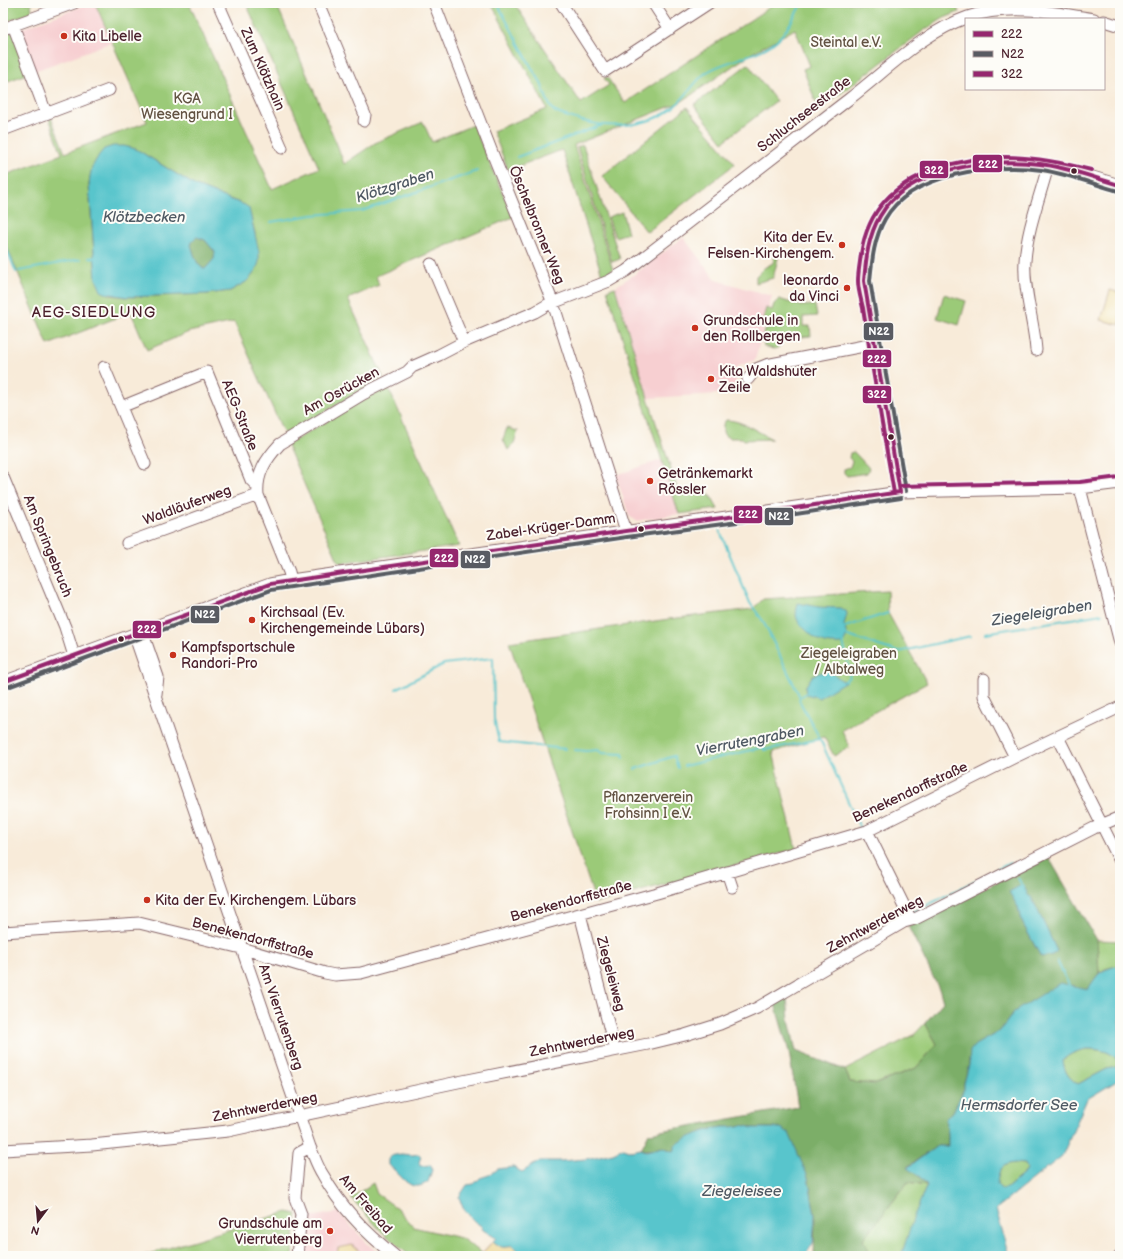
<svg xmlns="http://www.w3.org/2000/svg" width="1123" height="1259" font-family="'Balsamiq Sans',sans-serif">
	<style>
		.built { fill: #f7cfd1 }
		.green { fill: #9bca78; stroke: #727452; fill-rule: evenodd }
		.forest { fill: #7cae68; stroke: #63664a; fill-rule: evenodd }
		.sand { fill: #eeda9e; stroke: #9c7c64 }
		.water { fill: #58c5cc; stroke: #51727c; fill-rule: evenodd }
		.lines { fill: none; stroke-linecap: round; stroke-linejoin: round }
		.stream { stroke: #58c5cc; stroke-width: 2 }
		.minor-casing { stroke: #876668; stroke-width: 13 }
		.minor { stroke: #fff; stroke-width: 11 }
		.bus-1-casing { stroke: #fdfcf7; stroke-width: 7 }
		.bus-2-casing { stroke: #fdfcf7; stroke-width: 7 }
		.bus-3-casing { stroke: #fdfcf7; stroke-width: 7 }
		.bus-1 { stroke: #95276e; stroke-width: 4 }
		.bus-2 { stroke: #595b62; stroke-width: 4 }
		.bus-3 { stroke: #95276e; stroke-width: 4 }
		.poi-dot { fill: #c8321e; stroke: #fdfcf7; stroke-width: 1.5 }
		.bus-dot { fill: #4a1f2b; stroke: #fdfcf7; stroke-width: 1.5 }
		.labels { text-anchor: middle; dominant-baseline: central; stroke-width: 4; stroke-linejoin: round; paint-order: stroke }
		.poi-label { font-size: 14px; fill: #4a1f2b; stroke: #fdfcf7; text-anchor: start }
		.park-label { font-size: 14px; fill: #625242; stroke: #fdfcf7 }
		.street-label { font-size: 14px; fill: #4a1f2b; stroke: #fdfcf7 }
		.water-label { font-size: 15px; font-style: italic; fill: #4f5963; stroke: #fdfcf7 }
		.neighbourhood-label { font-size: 15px; letter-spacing: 1px; fill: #4a1f2b; stroke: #fdfcf7 }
		.line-badge { stroke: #fdfcf7; stroke-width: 1.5 }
		.badge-label { font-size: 11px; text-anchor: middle; font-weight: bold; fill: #fff }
	</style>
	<rect width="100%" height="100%" fill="#fdfcf7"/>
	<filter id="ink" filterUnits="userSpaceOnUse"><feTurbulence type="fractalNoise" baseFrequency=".025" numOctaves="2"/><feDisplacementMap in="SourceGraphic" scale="8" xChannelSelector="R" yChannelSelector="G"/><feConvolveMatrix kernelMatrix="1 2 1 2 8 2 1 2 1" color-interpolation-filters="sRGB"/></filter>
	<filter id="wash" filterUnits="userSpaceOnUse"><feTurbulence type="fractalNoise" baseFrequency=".012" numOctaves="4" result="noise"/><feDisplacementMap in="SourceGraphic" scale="16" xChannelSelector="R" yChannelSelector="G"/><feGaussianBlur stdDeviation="0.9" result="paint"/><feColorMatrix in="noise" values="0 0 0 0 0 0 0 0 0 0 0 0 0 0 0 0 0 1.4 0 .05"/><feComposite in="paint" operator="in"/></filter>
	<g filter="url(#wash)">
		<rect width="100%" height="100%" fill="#f8ebd9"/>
		<path class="built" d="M91,3H95L112,42L32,72L17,30Z
			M683,237L716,280L772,296L755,360L736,367V393L648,398L615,287L635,274Z
			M661,460L679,514L636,521L629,516L616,475Z
			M338,1212L369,1245L382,1256H301L305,1218Z"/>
		<path class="green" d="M3,3H31L32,12L3,23Z
			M95,3H189L272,189L319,168L246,3H276L338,147L344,164L375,143L423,122L432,142L473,125L513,217L376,276L379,285L348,299L383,377L285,436L234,322L189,332L147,350L131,312L48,345L3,237V176L62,154L48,115H50L65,153L147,122ZM136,149L196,186L245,205L250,214L255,233L246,282L230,291L207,294L127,297L110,295L96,279L89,185L92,167Z
			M491,3H514L581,103L609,85L604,78L607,77L625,103L776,3H955L959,12L944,18L923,31L819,110L803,69L810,66L795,29L752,53L681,102L574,145L613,270L602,275L562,150L508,170L493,131L547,109Z
			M13,31L29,73L3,83V35Z
			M748,64L776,101L723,142L694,105Z
			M687,107L735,164L647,232L602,176Z
			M583,145L620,259L612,262L577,147Z
			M622,212L628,233L615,237L608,217Z
			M777,253L779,254L773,278L756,283V276L764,268L773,263L775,255Z
			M615,287L648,398L679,494L710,495L718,509L679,514L607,290Z
			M944,294L966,301L959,325L937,318Z
			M779,299L801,306L815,305L817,316L803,317V326H810L811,336C804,337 795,337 788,339C777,343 782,354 764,346L762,339L764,331L773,326L771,322L763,319L766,308L772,310L774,304Z
			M387,385L459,546L339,563L287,445Z
			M726,420C742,420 758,432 772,439L744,440L742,438H731L725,436L723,432V424Z
			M507,428L518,431L514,443L508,450L503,439Z
			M854,452L869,468L867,473L847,476L844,473V469L850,467L852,461L849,458L850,453Z
			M887,591L888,613L927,683L842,730L849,747L834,756L824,737L773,752L796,849L596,903L509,642L669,619L753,609L763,599Z
			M1097,940L1120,941V965L1105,969L1099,973Z
			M925,1023L937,1044L916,1068L876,1084L850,1082L845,1070L914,1035Z
			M1087,1049C1097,1049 1116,1051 1118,1064L1116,1067L1107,1069L1078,1084C1068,1078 1064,1071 1063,1060C1070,1053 1078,1051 1087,1049Z
			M1015,1163L1025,1164L1027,1168L1026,1172L1007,1188L1002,1190L997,1184C998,1171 1001,1164 1015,1163Z
			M908,1182L927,1185L901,1256H872L863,1240Z
			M373,1183L377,1194L397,1208L413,1227L461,1238L482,1253L479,1256H435L431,1253L428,1256H410L381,1231L351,1198Z
			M287,1212L297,1214L292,1256H142Z"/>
		<path class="forest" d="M197,237L205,240L215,252L214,259L205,269C196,267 194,253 191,245L193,240Z
			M1047,857L1049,858L1097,940L1099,973L1088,989L1014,1012L1000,1031L975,1045L969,1059V1065L964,1083V1089L953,1112L945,1119L948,1133V1146H937L907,1167L920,1177L927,1185L908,1182L863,1240L872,1256H814L815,1215L808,1177L781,1128H753L742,1125L733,1128L723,1127L704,1131L672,1151C661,1143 652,1153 641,1149L649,1133L798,1107L789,1052L775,1004L787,997L789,1020L796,1051L845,1070L850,1082L876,1084L916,1068L937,1044L925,1023L943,1002L940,991L908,926ZM1017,888L1045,928L1057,951L1052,955L1041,957L1023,924L1020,917L1018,907L1010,892Z"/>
		<path class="sand" d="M1110,290L1120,293V325L1101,320Z
			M493,1241C499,1245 504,1250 510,1245L520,1252L522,1256H486L482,1253Z
			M352,1245L365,1256H337L338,1248Z"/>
		<path class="water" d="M113,146H124L136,149L196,186L245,205L249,208L259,252V262L256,270L251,277L246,282L230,291L207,294L127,297L105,293L101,291L96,279L89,185L90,176L92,167L99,155L104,149ZM197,237L205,240L215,252L214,259L205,269C196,267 194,253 191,245L193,240Z
			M798,603L819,607L841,608L846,611L847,614L844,625L847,635L843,644C826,645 820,643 808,632C804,628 799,624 797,619C795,614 797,609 798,603Z
			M829,670L841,680L846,681L819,698L806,694L805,687L813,675Z
			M1021,885L1024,886L1028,895L1032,898L1057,951L1052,955L1041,957L1023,924L1020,917L1018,907L1009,892Z
			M1120,965V1079L1087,1099L1062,1156L996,1209L1009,1256H901L914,1216L927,1185L920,1177L907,1168L937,1146H948V1133L945,1119L953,1112L964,1089V1083L969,1065L970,1051L975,1045L1000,1031L1014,1012L1060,983L1088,989C1100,971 1099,971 1120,965ZM1087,1049C1097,1049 1116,1051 1118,1064L1116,1067L1107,1069L1078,1084C1068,1078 1064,1071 1063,1060C1070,1053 1078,1051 1087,1049ZM1015,1163L1025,1164L1027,1168L1026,1172L1007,1188L1002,1190L997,1184C998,1171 1001,1164 1015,1163Z
			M742,1125L753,1128H781L789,1133L808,1177L815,1215L813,1243L805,1256H522L520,1252L511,1245C503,1250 499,1246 493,1241L496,1238L483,1230L481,1226L474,1221L463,1208L459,1197L467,1185L474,1184L480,1178L489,1175L498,1169L513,1167L522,1172L540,1161H561L586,1159L613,1153L623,1148L631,1151L641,1149L646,1151L663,1147L672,1151L675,1150V1145C690,1136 706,1129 723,1127C730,1127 735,1127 742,1125Z
			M401,1154L412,1155L419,1154L421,1157L419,1162L420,1166L431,1165L432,1170L428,1182C409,1195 402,1174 388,1165V1160L390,1156Z"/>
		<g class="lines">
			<path class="stream" d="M497,3L534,72C544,82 544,99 553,110C557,114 566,116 572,118C606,129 648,130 676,105C687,96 696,79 707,72C730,58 762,57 781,36C789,28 796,13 802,3
				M517,157L602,125
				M271,222L312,215L362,211L477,171
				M3,240L16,272
				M89,258L95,257
				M19,271L81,259
				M3,275L7,274
				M719,529L750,603L763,621L800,697L799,700L820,739L860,828
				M844,629L845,627L888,613
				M985,633L1102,614
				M845,635L898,652L971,636
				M843,642L850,673L849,677L845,681
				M396,689L444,664L493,658L494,719L499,742L566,749
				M802,696L808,692
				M575,750L586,751L598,750L602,753L623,754L624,758
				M684,766L764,747V750L820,739
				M635,769L674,756L678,768
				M1018,878L1022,886
				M912,911V913L1010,863L1011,865
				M1057,961L1069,985"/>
		</g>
	</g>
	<g filter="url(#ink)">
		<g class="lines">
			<defs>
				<path id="minor" d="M218,3L282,148
					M318,3L365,115L364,121
					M434,3L493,155L553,303L626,531
					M561,3L605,71L709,3
					M653,3L670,29
					M1104,21L1120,26
					M13,25L46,113
					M3,29L74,3
					M3,130L109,90
					M431,264L464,342
					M1036,350C1034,322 1023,289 1025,261C1027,229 1040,197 1048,166
					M104,367L145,464
					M748,379L756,369L766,365L874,344
					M121,407L207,372L251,480L257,486
					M3,477L65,627L74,656
					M1080,488L1120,643
					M900,492L864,281C866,255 869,229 886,207C918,167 994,158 1041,164C1068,168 1094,178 1120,185
					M127,543L258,495
					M291,580L289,572L258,495C256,474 266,459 280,444L363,394L407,372L412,367L439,355L464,342L535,312L547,305L609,281L626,271C700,214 774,157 849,99C887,70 922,33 968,17C1009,3 1053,12 1094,19
					M142,631L158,677L156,694
					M134,634L310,1147C314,1156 317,1166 323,1175C340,1206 367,1234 395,1256
					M984,679V696L1015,757
					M3,682L270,584L291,580L900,492L1080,488L1120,483
					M1058,737L1120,861
					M867,831L911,920
					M727,872L732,887
					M580,914L613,1042
					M3,932L139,923L241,948L325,973L335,975L361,973L657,893L867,831L1015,757L1120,707
					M3,1150L92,1145L228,1131L458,1082L648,1044L685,1035L720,1024L757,1008L904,922L915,919L1094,828L1120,817
					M297,1256L301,1214L295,1198L299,1153L310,1147
					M1119,1256L1120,1255"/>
			</defs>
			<use href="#minor" class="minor-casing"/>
			<use href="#minor" class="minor"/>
			<defs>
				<path id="bus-1" d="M900,492L864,281C866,259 868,236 880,216C908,167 990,158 1040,164C1067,167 1094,178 1120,185
					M3,682L270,584L626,531L795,508L900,492"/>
				<path id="bus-2" d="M906,491L870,281C872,260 874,238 885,219C911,173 994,163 1042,170C1068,174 1093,184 1118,191
					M5,688L271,590L627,537L796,514L901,498"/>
				<path id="bus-3" d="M900,486L1080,482L1119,477
					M894,493C887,450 879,408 872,365C869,346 866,327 863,308C861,299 858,290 858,281C858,272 860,263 861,254C868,209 894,184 936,169C990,150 1037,156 1091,170"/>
			</defs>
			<use href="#bus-1" class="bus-1-casing"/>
			<use href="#bus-2" class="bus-2-casing"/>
			<use href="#bus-3" class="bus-3-casing"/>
			<use href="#bus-1" class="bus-1"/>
			<use href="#bus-2" class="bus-2"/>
			<use href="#bus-3" class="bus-3"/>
		</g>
	</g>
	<g class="poi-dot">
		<circle cx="64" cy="36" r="4"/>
		<circle cx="842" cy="245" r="4"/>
		<circle cx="847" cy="288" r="4"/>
		<circle cx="695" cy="328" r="4"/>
		<circle cx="711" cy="379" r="4"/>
		<circle cx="650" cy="481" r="4"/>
		<circle cx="252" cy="620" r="4"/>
		<circle cx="173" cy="655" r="4"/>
		<circle cx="147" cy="900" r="4"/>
		<circle cx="330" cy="1231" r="4"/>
	</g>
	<g class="bus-dot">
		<circle cx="1074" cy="171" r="3.5"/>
		<circle cx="891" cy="437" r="3.5"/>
		<circle cx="641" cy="529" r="3.5"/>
		<circle cx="121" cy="639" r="3.5"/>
	</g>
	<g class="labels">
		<g class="poi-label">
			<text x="72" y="36">Kita Libelle</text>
			<text x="834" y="237" text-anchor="end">Kita der Ev.<tspan x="834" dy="16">Felsen-Kirchengem.</tspan></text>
			<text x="839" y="280" text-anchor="end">leonardo<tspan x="839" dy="16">da Vinci</tspan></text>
			<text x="703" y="320">Grundschule in<tspan x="703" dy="16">den Rollbergen</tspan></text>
			<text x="719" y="371">Kita Waldshuter<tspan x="719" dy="16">Zeile</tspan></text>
			<text x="658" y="473">Getränkemarkt<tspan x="658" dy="16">Rössler</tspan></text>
			<text x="260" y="612">Kirchsaal (Ev.<tspan x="260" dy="16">Kirchengemeinde Lübars)</tspan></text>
			<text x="181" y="647">Kampfsportschule<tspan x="181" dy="16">Randori-Pro</tspan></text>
			<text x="155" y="900">Kita der Ev. Kirchengem. Lübars</text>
			<text x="322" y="1223" text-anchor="end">Grundschule am<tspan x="322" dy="16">Vierrutenberg</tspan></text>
		</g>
		<g class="park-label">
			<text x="846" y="42">Steintal e.V.</text>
			<text x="187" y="98">KGA<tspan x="187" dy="16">Wiesengrund I</tspan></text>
			<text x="849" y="653">Ziegeleigraben<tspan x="849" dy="16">/ Albtalweg</tspan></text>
			<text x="648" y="797">Pflanzerverein<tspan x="648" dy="16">Frohsinn I e.V.</tspan></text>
		</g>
		<g class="street-label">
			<text transform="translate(263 69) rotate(66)">Zum Klötzhain</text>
			<text transform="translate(804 114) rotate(-38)">Schluchseestraße</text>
			<text transform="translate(537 225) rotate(68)">Öschelbronner Weg</text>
			<text transform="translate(341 391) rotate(-29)">Am Osrücken</text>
			<text transform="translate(240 415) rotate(68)">AEG-Straße</text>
			<text transform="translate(187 505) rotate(-20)">Waldläuferweg</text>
			<text transform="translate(551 527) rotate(-8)">Zabel-Krüger-Damm</text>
			<text transform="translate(48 546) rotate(68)">Am Springebruch</text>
			<text transform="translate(910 792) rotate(-25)">Benekendorffstraße</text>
			<text transform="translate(571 901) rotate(-15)">Benekendorffstraße</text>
			<text transform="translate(875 924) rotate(-28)">Zehntwerderweg</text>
			<text transform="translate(253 938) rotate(15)">Benekendorffstraße</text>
			<text transform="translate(611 974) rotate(75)">Ziegeleiweg</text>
			<text transform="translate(281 1017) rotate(71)">Am Vierrutenberg</text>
			<text transform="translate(582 1042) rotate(-11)">Zehntwerderweg</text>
			<text transform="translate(265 1107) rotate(-11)">Zehntwerderweg</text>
			<text transform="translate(366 1204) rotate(49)">Am Freibad</text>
		</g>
		<g class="water-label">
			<text transform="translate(395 186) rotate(-18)">Klötzgraben</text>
			<text x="144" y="217">Klötzbecken</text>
			<text transform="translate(1042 613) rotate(-9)">Ziegeleigraben</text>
			<text transform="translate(750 741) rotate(-11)">Vierrutengraben</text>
			<text x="1019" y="1105">Hermsdorfer See</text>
			<text x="742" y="1191">Ziegeleisee</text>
		</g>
		<g class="neighbourhood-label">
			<text x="94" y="312">AEG-SIEDLUNG</text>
		</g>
	</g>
	<g class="line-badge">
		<rect x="972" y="154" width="31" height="19" rx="4" fill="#95276e"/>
		<rect x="919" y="160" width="30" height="19" rx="4" fill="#95276e"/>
		<rect x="863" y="322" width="31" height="19" rx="4" fill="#595b62"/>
		<rect x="862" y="349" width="30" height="19" rx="4" fill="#95276e"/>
		<rect x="862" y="385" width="30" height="19" rx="4" fill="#95276e"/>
		<rect x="733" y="505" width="30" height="19" rx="4" fill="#95276e"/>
		<rect x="764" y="507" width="30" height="19" rx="4" fill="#595b62"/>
		<rect x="429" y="548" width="30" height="20" rx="4" fill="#95276e"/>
		<rect x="460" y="550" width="31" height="19" rx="4" fill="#595b62"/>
		<rect x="190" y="605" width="30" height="19" rx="4" fill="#595b62"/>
		<rect x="132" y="620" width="30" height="19" rx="4" fill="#95276e"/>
	</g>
	<g class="badge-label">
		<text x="988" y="168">222</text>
		<text x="934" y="174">322</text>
		<text x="879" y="335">N22</text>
		<text x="877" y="363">222</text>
		<text x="877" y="398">322</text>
		<text x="748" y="518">222</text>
		<text x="779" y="520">N22</text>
		<text x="444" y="562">222</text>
		<text x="475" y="563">N22</text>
		<text x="205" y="618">N22</text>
		<text x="147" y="633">222</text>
	</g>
	<rect width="1123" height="1259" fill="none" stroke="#fdfcf7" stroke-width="16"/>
	<rect x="965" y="18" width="140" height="72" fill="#fdfcf7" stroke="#b5a4a5"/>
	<rect x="973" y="31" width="20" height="6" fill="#95276e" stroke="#b5a4a5"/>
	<text x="1001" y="38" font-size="12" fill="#4a1f2b">222</text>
	<rect x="973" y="51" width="20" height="6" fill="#595b62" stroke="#b5a4a5"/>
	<text x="1001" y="58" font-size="12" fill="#4a1f2b">N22</text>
	<rect x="973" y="71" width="20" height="6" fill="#95276e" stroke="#b5a4a5"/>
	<text x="1001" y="78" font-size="12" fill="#4a1f2b">322</text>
	<g transform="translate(38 1221) rotate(196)" stroke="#fdfcf7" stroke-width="3" paint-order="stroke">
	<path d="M0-3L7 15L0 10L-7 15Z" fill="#4a1f2b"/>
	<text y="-6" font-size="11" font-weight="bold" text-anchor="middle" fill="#4a1f2b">N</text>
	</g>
</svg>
